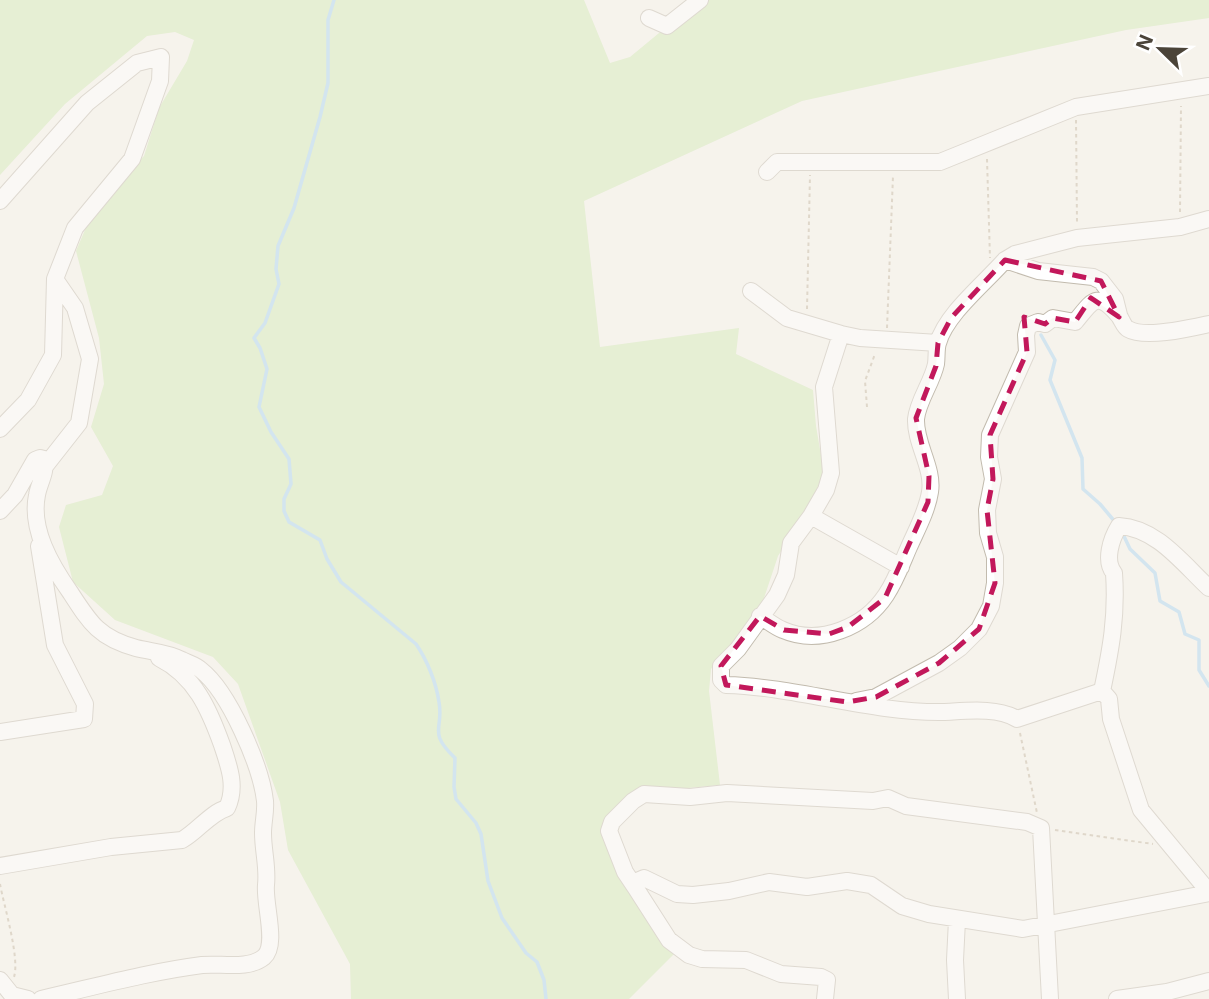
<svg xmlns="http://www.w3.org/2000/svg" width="1209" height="999" font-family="Inter,sans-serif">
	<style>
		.green { fill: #d2eab5 }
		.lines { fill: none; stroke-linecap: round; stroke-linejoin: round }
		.stream { stroke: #a9d4f2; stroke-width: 3.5 }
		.minor-casing { stroke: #c2bbae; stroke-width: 18 }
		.path { stroke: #c4b79f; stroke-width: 2; stroke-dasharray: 3.5 3.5; stroke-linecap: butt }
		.minor { stroke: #fff; stroke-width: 16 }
		.marked { fill: none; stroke: #c2185b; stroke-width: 5; stroke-dasharray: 14 9; stroke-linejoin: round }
	</style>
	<rect width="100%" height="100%" fill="#f6f3ec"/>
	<path class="green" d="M0,0H584L610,63L630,57L699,0H1209V18L1126,30L802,101L584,201L600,347L739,328L736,354L813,390L816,426L824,473L808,508L778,556L760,610L711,669L709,691L720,785L645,792L609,833L675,953L629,999H351L350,964L288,850L280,802L238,684L213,657L115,620L73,582L59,527L66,505L102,495L113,466L91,427L104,384L99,338L76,251L96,204L144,156L159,108L187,61L194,40L175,32L147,36L65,104L0,175Z"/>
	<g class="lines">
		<path class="stream" d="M334,0L328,20V83L320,117L294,208L278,246L276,269L279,284L265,323L254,338L260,348L267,369L259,407L271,432L289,459L291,484L284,499V511L289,522L320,540L327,559L341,582L416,644C427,660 436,682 439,702C444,730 427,731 455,758L454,787L456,799L476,823L481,834L488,881L502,918L526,953L537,962L544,980L546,999
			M1041,335L1055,360L1050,380L1082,458L1083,489L1100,504L1116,523
			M1122,532L1130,549L1155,573L1160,601L1179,612L1185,634L1199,640V670L1209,686"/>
		<defs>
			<path id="minor" d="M649,18L667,26L700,0
				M767,172L777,162H940L1076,107L1209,86
				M0,201L87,103L137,63L161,57L160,81L132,159L75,228L55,279L53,355L28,400L0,429
				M1005,260L1038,271L1093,277L1101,281L1115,299L1119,315
				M751,291L787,318L841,334L860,338L938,343
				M841,334L824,387L831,473L826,490L811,516L791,543L786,575L777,595L738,649L721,666V680L726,685C799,687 870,713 943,712C966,711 997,707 1017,719L1102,691
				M46,465L79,423L90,359L75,308L55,279
				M0,511L15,495L35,460L40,458L44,459C47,472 39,483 37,495C30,529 51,565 70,592C90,623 99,638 136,648C152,652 167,652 182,660C188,663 196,665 201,670C229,692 261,766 265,801C266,812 263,822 263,833C263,851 268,867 266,885C264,904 278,945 264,957C248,970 221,963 202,965C148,972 94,987 41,999
				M811,516L901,567
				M760,616C768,621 775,627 783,630C820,646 865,627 886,595C896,580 902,563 909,547C917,529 927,511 930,492C934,468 915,444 916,419C918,400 932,383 936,364C937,357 936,349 938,343C946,314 985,283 1005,260L1015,254L1077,238L1180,227L1209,219
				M1102,691C1111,649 1117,616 1114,573C1104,561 1111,539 1119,526C1157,528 1183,564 1209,588
				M1102,691L1109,699L1111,719L1141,810L1209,892
				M856,701L876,697L939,663L960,648L979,629L991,606L995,583V557L988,533L987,510L993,479L989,457L990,435L1027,352L1026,335L1028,326L1038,322L1045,324L1053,318L1075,322C1092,302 1096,289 1119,316C1122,320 1124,327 1128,329C1145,339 1191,328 1209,324
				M0,732L84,719L85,704L55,645L39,546
				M0,866L111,847L182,840C198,831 210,813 227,808C237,787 229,766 222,745C209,709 195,676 159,658
				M635,887L625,872L609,831L612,822L633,801L644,794L690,797L727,793L873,801L888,798L906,806L1027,822L1041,828L1050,999
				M957,920L955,960L957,999
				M0,980L12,995L28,999
				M825,999L827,980L821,977L781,974L746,960L702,959L689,955L669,940L635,887L637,881L644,878L677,894L693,895L729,891L769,882L807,887L847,881L871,885L902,906L929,914L1023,929L1209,893
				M1117,999L1167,992L1209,981"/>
		</defs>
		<use href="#minor" class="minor-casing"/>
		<path class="path" d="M1076,120L1077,223
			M987,159L990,258
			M1180,212L1181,106
			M807,309L810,175
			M887,328L893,176
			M867,407L865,381L875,354
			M1020,733L1037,813
			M1055,830L1153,844
			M0,884C4,906 20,958 14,977"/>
		<use href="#minor" class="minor"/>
	</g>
	<path d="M0 0H1209V999H0ZM1005,260L1101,281L1119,317L1091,298L1075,322L1053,318L1045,324L1024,317L1027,352L990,435L993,479L987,510L995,583L979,629L939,663L876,697L847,702L726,685L721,666L760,616L784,630L829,634L848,627L885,598L928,502L929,476L916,418L936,366L938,343L951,318Z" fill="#f6f3ec" fill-opacity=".55" fill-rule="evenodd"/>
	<path class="marked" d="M1005,260L1101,281L1119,317L1091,298L1075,322L1053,318L1045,324L1024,317L1027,352L990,435L993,479L987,510L995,583L979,629L939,663L876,697L847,702L726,685L721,666L760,616L784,630L829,634L848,627L885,598L928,502L929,476L916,418L936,366L938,343L951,318Z"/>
	<g transform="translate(1160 49) rotate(293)" stroke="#ffffff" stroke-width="5" paint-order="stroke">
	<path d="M0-5L12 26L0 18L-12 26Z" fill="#4b4439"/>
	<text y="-10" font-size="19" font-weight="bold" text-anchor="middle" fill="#4b4439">N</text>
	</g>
</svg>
